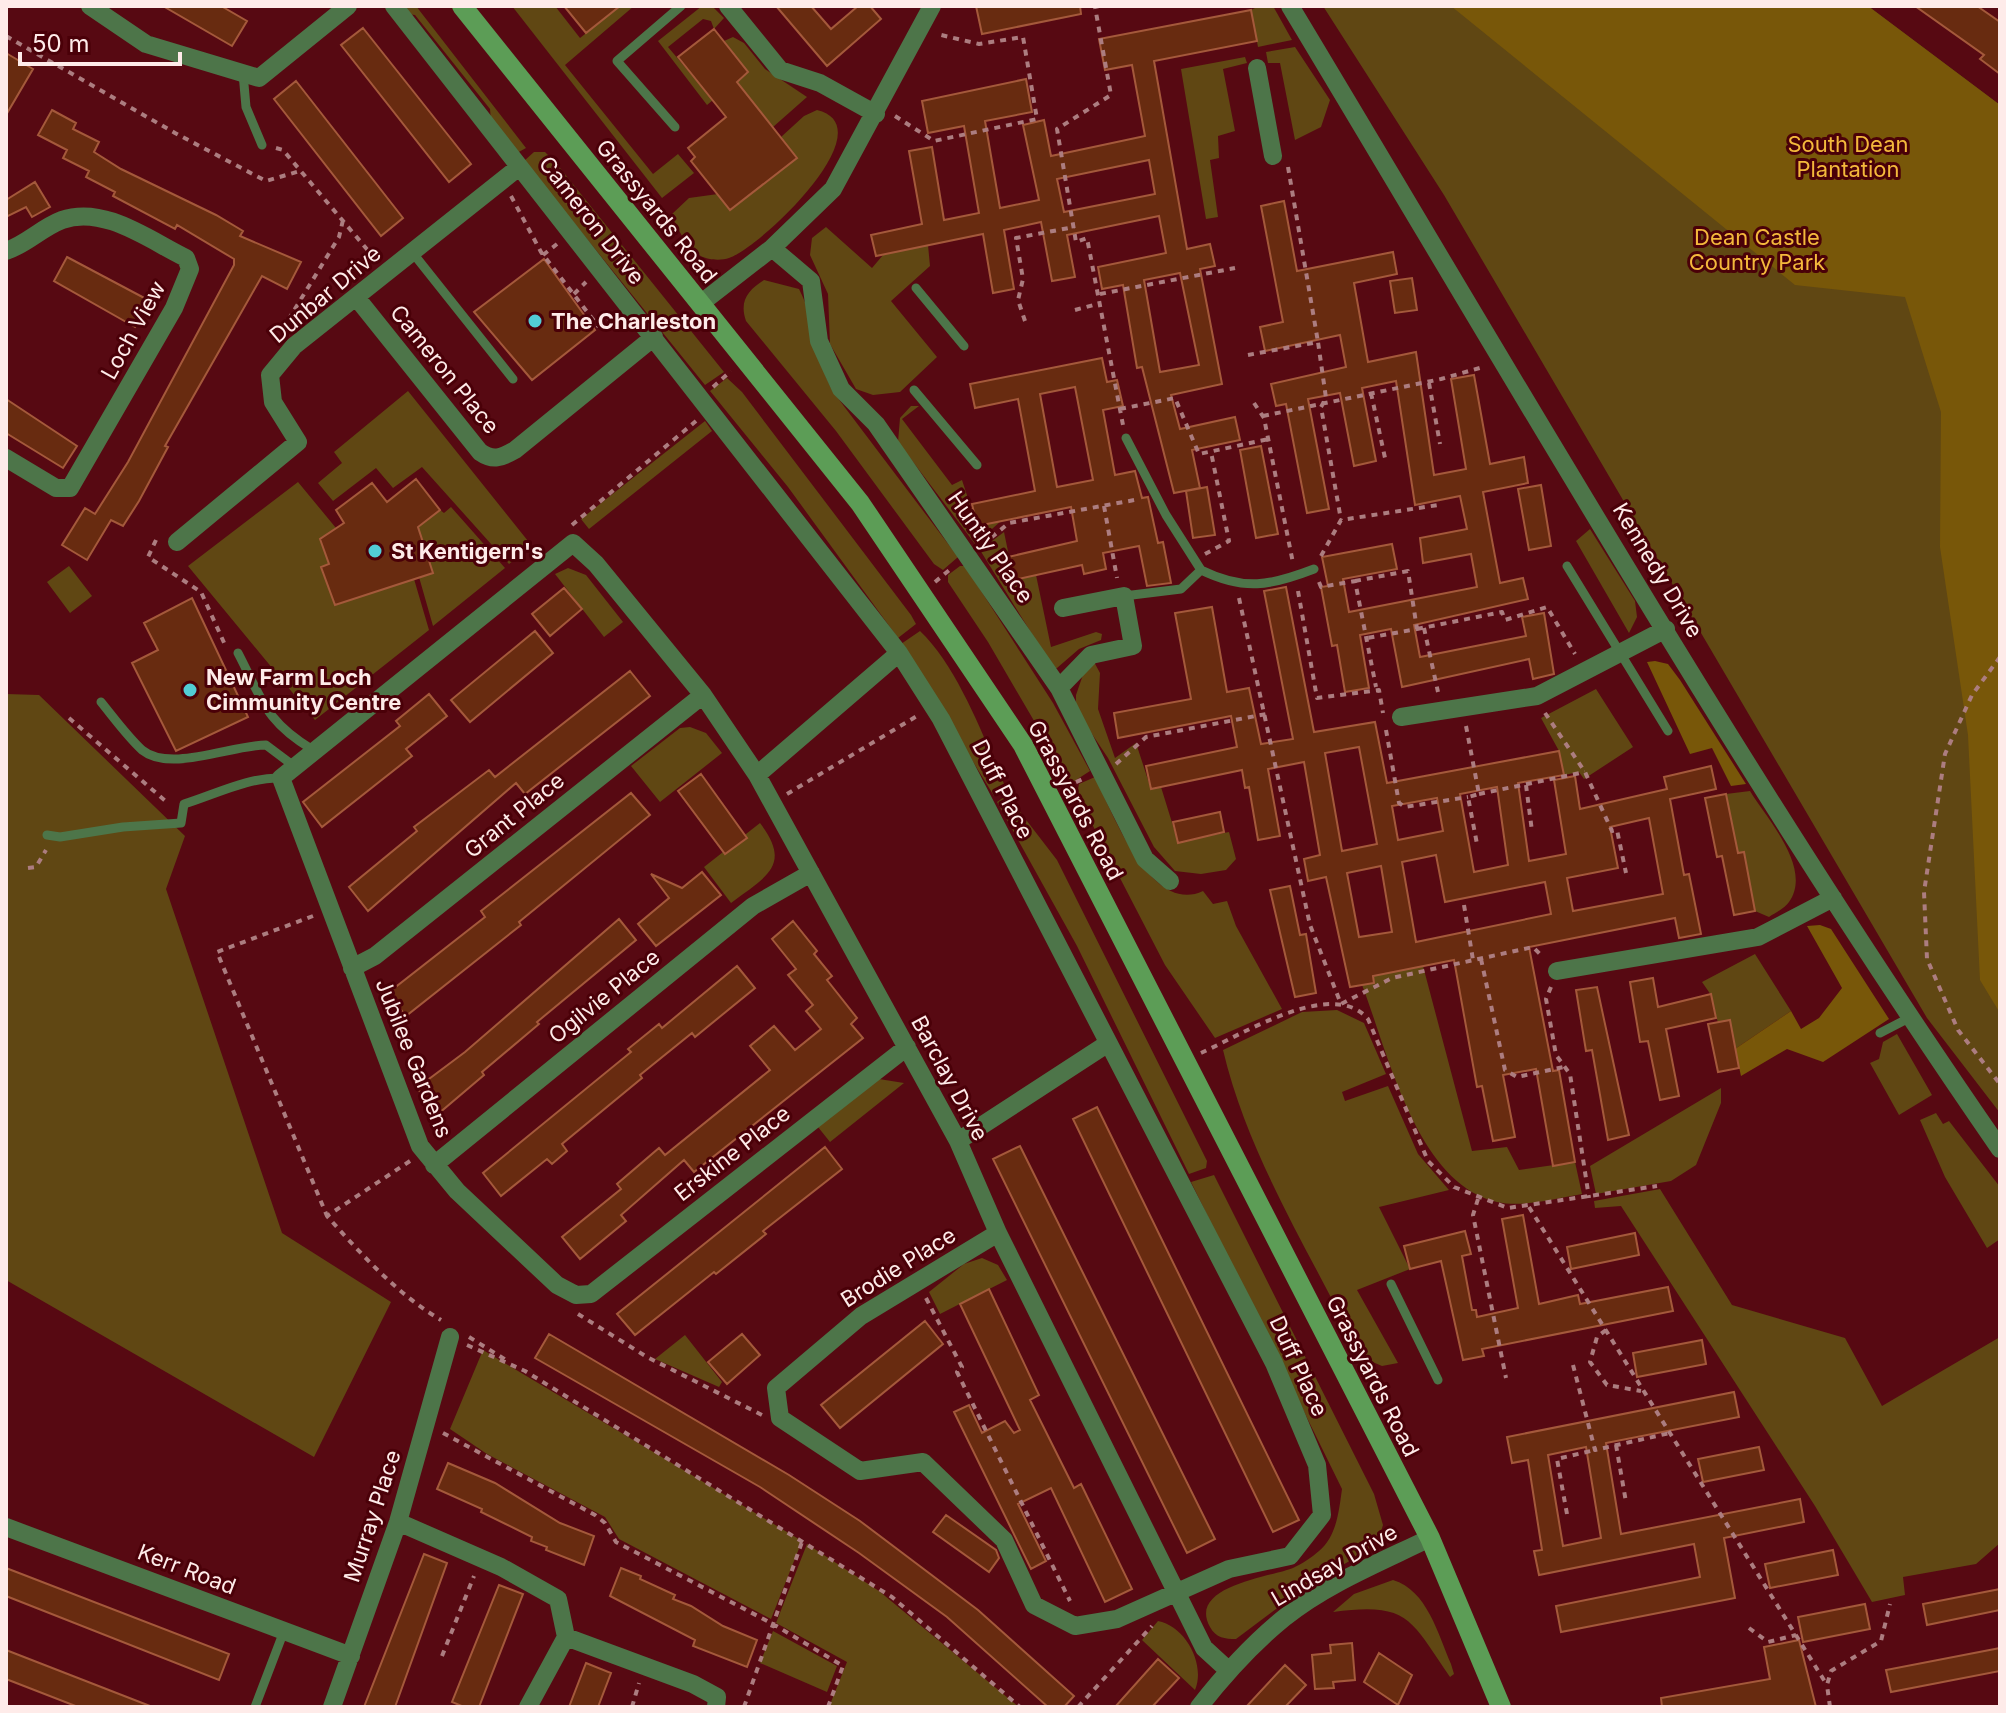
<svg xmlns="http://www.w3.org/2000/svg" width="2006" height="1713" font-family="Inter,sans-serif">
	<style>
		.green { fill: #604713 }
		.forest { fill: #785709 }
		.building { fill: #682b10; stroke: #a4593b; stroke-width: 2; fill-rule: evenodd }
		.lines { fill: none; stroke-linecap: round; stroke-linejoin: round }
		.path { stroke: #ac7d80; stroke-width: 4; stroke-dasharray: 6 6; stroke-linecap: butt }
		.lane { stroke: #4d7549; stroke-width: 9 }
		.street { stroke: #4d7549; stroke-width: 18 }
		.secondary { stroke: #5c9d56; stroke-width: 20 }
		.poi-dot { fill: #52ccd5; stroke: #4a0008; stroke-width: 3 }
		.labels { text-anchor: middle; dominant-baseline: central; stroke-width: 6; stroke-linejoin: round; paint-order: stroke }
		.park-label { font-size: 22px; fill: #f4b93c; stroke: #4a0008 }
		.street-label { font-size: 22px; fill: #feebe9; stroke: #4a0008 }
		.poi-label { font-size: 22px; font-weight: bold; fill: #feebe9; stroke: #4a0008; text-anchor: start }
	</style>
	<rect width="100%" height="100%" fill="#570912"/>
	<path class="green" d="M400,6H416L526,148L517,153L491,120L490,109L415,15L407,14Z
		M512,6H555L580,38L620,6H634L565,65L653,174L678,154L694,173L662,198Z
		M702,6H712L724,18L714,29L711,21L703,19L668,47L713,100L707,105L658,41Z
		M1259,6H1273L1292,40L1258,47L1251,10Z
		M1323,6H1868L2000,105V1113L1927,1018L1444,195Z
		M733,37L744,43L765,69L807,97L773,127L735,84L748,72L724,41Z
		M1295,47L1330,100L1321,127L1295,140L1280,63H1268L1266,52Z
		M1245,57L1247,63L1223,69L1235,131L1218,136L1219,158L1210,160L1218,217L1206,219L1181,69Z
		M817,110C887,127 761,247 729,258C721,261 706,260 699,255C685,246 678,228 671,215L689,198L718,194L731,210L796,158L781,137L804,116Z
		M534,152H545L556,163L724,372L705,385L524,161Z
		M826,227L872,268L883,255L928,245L930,266L891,301L937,357L900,392L873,395L856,389L830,344L828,294L810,255L812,238Z
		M764,280L799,289C817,323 813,357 834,393L958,557L943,570L934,564L836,431L746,321C739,301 748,290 764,280Z
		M727,378L742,392L911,615L916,624L898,638L788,487L710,391Z
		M408,391L532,546L509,564L422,467L393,488L376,468L333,501L318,483L342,463L334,452Z
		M911,406H919L902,419L952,485L962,480L977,526L1001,521L975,544L898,442L900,418Z
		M705,421L712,431L589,529L581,519Z
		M298,482L336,528L320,539L329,564L321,567L335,604L414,579L429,630L315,720L188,566Z
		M451,507L505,568L433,626L419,577L418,527L440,510L444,513Z
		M1590,529L1635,601L1637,617L1629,633L1576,541Z
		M1004,532L1014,580L1036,575L1051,647L1096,632L1102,634L1101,640L1079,649L1057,668H1053L980,550Z
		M69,566L92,596L70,613L47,582Z
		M960,566H965L1053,703L1090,771L1073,782L1068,779L988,642L948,582V575Z
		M568,568L586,575L623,622L604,637L555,574Z
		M920,631C958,667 984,738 1005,786L994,796L901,644Z
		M1093,660L1100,673L1098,709L1115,758L1136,743L1151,789L1161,787L1178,842L1229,832L1236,859L1226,870L1201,874L1175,871L1154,847L1108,758L1076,710V695L1087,663Z
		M1596,689L1633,747L1584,779L1579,772L1564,775L1559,751L1541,718Z
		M6,694L39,695L185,836L166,889L282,1233L391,1302L314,1457L6,1280Z
		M690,727L706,733L722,753L660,802L631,766L680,728Z
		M1095,777C1112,812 1151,916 1203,891L1213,904L1227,901L1236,926L1282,1009L1215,1038L1165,965L1077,795L1079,784Z
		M1750,791C1767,819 1813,868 1789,902C1785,908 1775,913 1769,917L1755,911L1744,852L1738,853L1726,794Z
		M1007,795L1057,860L1207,1161L1206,1168L1189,1174L1077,946L997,802Z
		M760,823C793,866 765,877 731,903L704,867Z
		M1755,954L1791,1011L1735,1049L1718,1023L1711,995L1702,982Z
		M1423,966L1472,1151L1507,1147L1519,1170L1575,1162L1582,1194C1557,1198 1523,1208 1497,1202C1416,1183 1388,1052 1362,985L1374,983L1373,975Z
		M1337,1010L1364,1023L1386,1074L1342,1092L1345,1101L1388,1086L1418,1154L1449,1190L1379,1207L1410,1269L1357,1290L1398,1363L1382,1366L1361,1357C1313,1256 1249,1160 1223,1050L1302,1012Z
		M1897,1034L1932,1095L1899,1115L1870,1063L1879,1059L1883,1042Z
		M879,1079L904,1083L830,1142L818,1127Z
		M1721,1088V1103L1696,1165L1671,1181L1596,1194L1590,1166Z
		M1936,1113L1943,1124L1949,1121L2000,1187V1239L1987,1248L1945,1177L1920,1120Z
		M1214,1175L1374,1494L1383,1525L1379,1538L1368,1550L1304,1588L1236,1639C1225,1639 1216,1638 1210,1627C1187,1586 1271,1577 1293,1568C1302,1564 1312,1557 1319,1551C1337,1536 1339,1510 1342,1489L1191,1182Z
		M1660,1189L1732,1305L1845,1338L1882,1406L2000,1337V1543L1976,1564L1903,1577L1905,1595L1872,1602L1815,1506L1621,1206L1595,1208L1594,1201Z
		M982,1258L998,1265L1007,1280L940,1314L929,1292L964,1264Z
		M685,1335L722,1382L719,1387L655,1359Z
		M483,1350L802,1541L771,1619L619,1539L605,1517L487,1454L450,1429Z
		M807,1544L879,1591L1019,1707H829L847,1662L776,1623Z
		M1393,1580C1427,1590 1438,1634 1451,1664L1454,1674L1450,1677C1410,1619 1409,1602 1333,1612L1354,1594Z
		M1158,1621C1185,1626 1206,1664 1195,1690L1142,1640Z
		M773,1631L837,1666L827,1692L760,1663Z"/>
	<path class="forest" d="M1451,6H1868L2000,105V1013L1980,980L1968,735L1940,547L1941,412L1905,297L1795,285Z
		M1655,661L1668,664L1680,680L1746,784L1731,786L1712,748L1690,754L1647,662Z
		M1820,925L1831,929L1889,1019L1823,1062L1787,1049L1741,1076L1735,1049L1791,1011L1801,1029L1819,1018L1842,988L1807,926Z"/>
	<path class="building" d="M163,6H221L247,21L232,46Z
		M564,6H620L586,33Z
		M776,6H811L831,29L858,6H870L881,19L827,66Z
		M976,6H1080L1081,14L982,34Z
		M1915,6H1977L2000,22V74L1980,59L1984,55Z
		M1251,10L1257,41L1154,61L1187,249L1210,244L1215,266L1200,269L1222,384L1171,395L1180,429L1235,417L1240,440L1192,450L1200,488L1174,493L1142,367L1137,368L1123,285L1102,289L1098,267L1166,253L1159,216L1067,235L1075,277L1052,281L1041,222L1004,230L1014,289L993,293L983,234L876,256L871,235L922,224L909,151L932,147L944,220L979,213L964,126L928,133L922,101L1026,79L1032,112L985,121L1000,208L1039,200L1023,125L1044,120L1051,156L1145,136L1132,65L1105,70L1099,39ZM1149,160L1155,194L1064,212L1057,179ZM1180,273L1199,365L1160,372L1144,280Z
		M363,28L471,164L449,182L341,45Z
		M714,29L748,72L737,82L797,158L730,210L691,161L695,157L688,148L726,117L678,57Z
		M6,53L33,69L6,115Z
		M296,81L403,218L381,236L274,99Z
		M52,110L76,123L73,129L99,142L94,152L121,169L216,215L243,231L240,236L301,262L287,289L262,276L165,446L168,447L139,501L123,526L111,520L87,560L62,545L85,508L95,514L128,462L234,265V259L177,225L175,229L113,196L115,192L86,177L89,171L63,158L67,150L38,135Z
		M35,182L50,207L32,217L26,207L6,217V200Z
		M1284,201L1297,271L1393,252L1397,274L1354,283L1368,362L1416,352L1434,475L1466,469L1451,379L1474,375L1490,464L1524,457L1528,483L1483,492L1500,583L1523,578L1528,599L1414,625L1420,657L1526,636L1522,617L1544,613L1554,674L1533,679L1529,659L1402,687L1391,629L1360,635L1369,688L1345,692L1337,645L1332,646L1321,587L1328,586L1322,557L1392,544L1397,569L1343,579L1349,612L1477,587L1471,554L1423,563L1420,538L1467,529L1460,496L1415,505L1396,381L1362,388L1376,461L1354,466L1340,393L1308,399L1329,509L1307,513L1286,404L1276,406L1271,384L1346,367L1340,335L1265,351L1260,327L1283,322L1261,206Z
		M67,257L150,301L135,327L54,281Z
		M544,259L595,330L532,380L474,312Z
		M1412,278L1417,310L1395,313L1390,281Z
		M1102,358L1107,382L1117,380L1123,406L1103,410L1115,475L1135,471L1142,498L1148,497L1158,543L1163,542L1171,583L1147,586L1139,546L1103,553L1106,569L1084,574L1082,565L1014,580L1008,557L1077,541L1071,507L977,526L972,504L1035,491L1018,399L975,408L970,384ZM1075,387L1093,480L1057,487L1040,394Z
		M6,399L77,446L63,468L6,433Z
		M1261,446L1278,534L1256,538L1240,450Z
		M416,479L440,510L418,527L433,573L335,605L321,567L329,564L320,539L344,523L336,510L372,483L387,502Z
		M1541,485L1551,546L1529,550L1518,489Z
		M1207,487L1215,535L1193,538L1186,491Z
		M1286,587L1314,732L1375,722L1387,783L1559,751L1564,775L1518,783L1529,861L1566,854L1554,780L1575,776L1580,809L1667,789L1664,777L1711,766L1716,789L1670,799L1684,875L1689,874L1701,934L1679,938L1675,918L1529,947L1553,1071L1559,1070L1575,1162L1553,1166L1536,1069L1503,1075L1515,1137L1493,1141L1482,1086L1477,1087L1454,960L1373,976L1374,983L1350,987L1326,877L1308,881L1304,859L1320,855L1304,762L1268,769L1280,836L1258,840L1249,787L1245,788L1242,770L1151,789L1146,766L1237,747L1231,716L1118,738L1114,713L1191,699L1175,613L1212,607L1227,692L1249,688L1261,744L1293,739L1264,591ZM1359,747L1377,844L1342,851L1325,753ZM1497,787L1508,865L1474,872L1460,794ZM1437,798L1443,831L1398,840L1392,806ZM1649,818L1663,894L1573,911L1567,878L1618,868L1610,827ZM1436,855L1445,902L1545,882L1551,914L1416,942L1402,862ZM1381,866L1392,932L1359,937L1347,873Z
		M564,588L582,609L550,636L532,614Z
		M192,598L248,717L176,751L132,663L158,650L144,623Z
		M535,631L553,653L470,722L451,700Z
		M630,671L650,696L525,794L516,783L368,911L349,887L417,831L414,827L489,770L495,777Z
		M429,694L447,716L406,749L412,756L322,827L303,802L400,726L396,721Z
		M701,774L747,838L725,854L678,791Z
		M631,793L650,815L519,922L521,925L406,1016L388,993L485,917L481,911Z
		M1726,794L1738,853L1744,852L1755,911L1734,915L1722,856L1717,857L1705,798Z
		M1220,812L1224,832L1178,843L1173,822Z
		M702,872L721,895L656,946L638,924L669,898L651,874L682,888Z
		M1290,886L1300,935L1306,934L1316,993L1295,997L1270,890Z
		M619,919L636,940L537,1022L539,1024L482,1072L484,1075L438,1114L417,1088L465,1052Z
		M793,921L817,951L814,954L832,976L827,980L857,1018L851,1024L863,1038L694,1172L684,1160L621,1215L626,1221L580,1259L562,1237L621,1189L617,1184L659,1148L665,1155L770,1070L750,1046L774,1026L795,1050L821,1029L806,1011L813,1005L788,975L796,969L772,939Z
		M737,966L755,988L695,1037L692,1033L640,1075L642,1078L562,1144L567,1151L552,1164L547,1159L501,1196L483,1173L631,1052L628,1049L659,1024L662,1028Z
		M1653,978L1658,1007L1711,994L1716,1018L1666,1029L1679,1096L1660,1100L1648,1041L1640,1042L1630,982Z
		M1597,987L1629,1135L1608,1140L1592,1050L1586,1051L1576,990Z
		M1730,1020L1739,1068L1718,1072L1708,1024Z
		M1097,1107L1299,1520L1273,1532L1073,1119Z
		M1020,1146L1215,1539L1187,1553L993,1159Z
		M825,1147L842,1169L763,1231L766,1234L716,1274L714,1272L635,1335L617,1314Z
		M1523,1215L1539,1304L1578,1295L1580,1304L1668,1287L1673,1311L1482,1349L1484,1356L1463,1360L1441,1261L1410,1269L1404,1246L1465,1231L1471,1254L1462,1256L1472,1310H1476L1477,1317L1518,1308L1502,1219Z
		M1635,1233L1639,1255L1571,1269L1567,1247Z
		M989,1289L1039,1395L1030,1400L1074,1488L1081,1484L1132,1589L1105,1602L1051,1488L1018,1504L1046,1561L1031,1569L954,1412L969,1405L982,1433L1005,1421L1014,1433L1020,1430L960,1304Z
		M925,1321L943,1344L840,1428L821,1405Z
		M549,1334L789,1475L860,1521L978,1610L1074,1696L1064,1707H1048L947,1617L859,1553L760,1487L535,1358Z
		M742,1334L760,1355L727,1384L708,1362Z
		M1702,1340L1706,1364L1637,1377L1633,1353Z
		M1734,1392L1739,1417L1606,1443L1621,1534L1800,1499L1804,1522L1724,1538L1735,1598L1561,1632L1556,1606L1700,1577L1694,1544L1539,1575L1534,1551L1542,1550L1528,1460L1512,1463L1507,1437ZM1586,1447L1601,1538L1563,1546L1548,1455Z
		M1759,1447L1764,1470L1703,1482L1698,1459Z
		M448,1463L495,1483L560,1523L594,1536L584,1565L546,1550L547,1547L531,1541L532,1537L481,1512L482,1509L437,1489Z
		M946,1515L996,1550L999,1558L989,1572L933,1532Z
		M1833,1550L1838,1575L1770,1588L1765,1564Z
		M424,1554L447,1563L395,1707H364Z
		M6,1568L229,1654L219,1680L6,1596Z
		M621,1568L641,1576L640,1579L675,1595L673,1599L691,1606L723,1626L757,1640L747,1667L693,1646L695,1640L610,1596Z
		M499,1585L523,1594L479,1707H464L452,1702Z
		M2000,1589V1610L1927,1625L1923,1604Z
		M1865,1604L1870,1629L1803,1642L1798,1617Z
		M1799,1640L1816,1707H1662L1661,1698L1770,1679L1764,1647Z
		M1352,1643L1355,1680L1333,1682L1334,1688L1315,1689L1312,1655L1331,1653L1330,1645Z
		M2000,1648V1671L1891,1692L1886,1670Z
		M6,1650L150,1706V1707H78L6,1679Z
		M1379,1653L1412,1675L1398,1705L1364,1682Z
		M1158,1659L1179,1678L1152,1707H1115Z
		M586,1663L611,1673L598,1707H569Z
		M1285,1665L1306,1685L1285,1707H1246Z"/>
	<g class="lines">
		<path class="path" d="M1099,6L1095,7L1111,95L1057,129L1076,242L1087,238L1123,425
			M6,36L175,133L266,181L300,171
			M895,116L934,141L1037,119L1023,37L979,44L937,34
			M276,148L283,150L376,260
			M1288,167L1318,342
			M511,196L541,252L598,326L613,314
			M543,255L557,244
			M574,294L586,282
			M1100,294L1235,268
			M1075,310L1101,303
			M1025,321L1018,300L1023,279L1016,238L1074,227
			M282,330L339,237L343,220
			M1248,355L1318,342L1326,398L1321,407L1341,520
			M1429,383L1440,444
			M713,387L731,371
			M1371,393L1385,458
			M1254,403L1264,418L1293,563
			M1120,409L1175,398L1199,454L1269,439
			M1263,416L1441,379L1483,367
			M1104,506L1117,578
			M572,525L696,421
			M156,540L148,557L201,592L226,647
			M982,545L1009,523L1140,499
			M1205,554L1229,541L1211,452
			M1321,556L1341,520L1438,505
			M1355,581L1408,571L1417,629L1367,638
			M935,582L953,567
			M1319,582L1321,587L1355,581L1376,687
			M1298,591L1317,698L1379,690L1383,713
			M1239,598L1310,925L1341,1004L1392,978L1533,947L1543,957
			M1424,628L1438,692
			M1417,629L1502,612L1505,620L1547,607L1575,654
			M2000,657L1972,695L1945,754L1924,892L1927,959L1958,1030L2000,1084
			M1545,713L1585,772L1612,831L1617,830L1626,873
			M69,718L169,804
			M1466,726L1479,794L1468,797L1477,844
			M1386,730L1399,803L1405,807L1468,797
			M1116,764L1146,737L1266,714
			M1526,785L1532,831
			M1065,787L1083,779
			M787,794L917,716
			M1479,794L1585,772
			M28,868L36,867L46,850
			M1464,905L1473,960
			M313,916L217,952L327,1216
			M1481,959L1505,1070L1517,1077L1564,1067
			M1551,987L1546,999L1556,1055L1570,1074L1589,1198
			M1201,1053C1241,1035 1333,977 1368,1019L1428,1161L1454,1187L1508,1208L1657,1186
			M410,1161L327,1216C361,1254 397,1294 441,1320
			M1478,1199L1473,1215L1506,1378
			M1529,1207L1827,1685
			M926,1298L962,1367L957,1372L1070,1601
			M578,1314L647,1357L762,1415
			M1606,1330L1597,1337L1590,1362L1607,1385L1641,1391
			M469,1337L506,1360
			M467,1345L525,1371L892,1597L1020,1707
			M1573,1365L1595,1450L1670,1433
			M443,1433L595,1515L605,1523L616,1542L773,1624L843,1666L828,1707
			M1616,1445L1626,1502
			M1567,1514L1557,1459L1595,1450
			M1749,1628L1768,1642L1796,1635
			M442,1656L474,1576
			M632,1707L639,1683
			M744,1707L803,1539
			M1078,1707L1152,1626
			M1830,1707L1827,1685L1831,1671L1881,1641L1890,1604"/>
		<path class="lane" d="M243,73L246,107L262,145
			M675,127L617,61L681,6
			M412,252L513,379
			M916,288L964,346
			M914,390L977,465
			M1567,566L1668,731
			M1201,570C1244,591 1270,586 1314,569
			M1124,596L1181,589L1201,570L1166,515L1126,438
			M238,653C263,701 265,721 313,750
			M101,702C114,718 127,736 142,750C170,773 232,745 266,745L294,766
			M47,835L60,837L123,827L181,823L184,804C216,794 249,777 281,778
			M1880,1033L1909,1018
			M1391,1284L1438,1380
			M255,1707L284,1631"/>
		<path class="street" d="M90,6L146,44L259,78L348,6
			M394,6L899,653L941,719L1274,1363L1317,1465L1322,1515L1290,1556L1229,1569L1117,1619L1075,1626L1034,1605L1004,1540L923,1462L860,1471L780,1418L776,1388L861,1316L998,1233
			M728,6L780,70L820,83L876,114
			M1290,6C1521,390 1745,781 2000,1149
			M1257,68L1273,156
			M772,248L811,281L819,341L841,389L876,424L1059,688L1145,859L1170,881
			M6,251C27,244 41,228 62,220C104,205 149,240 186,258L190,269L174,308L70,488H56L6,458
			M356,297L480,452C493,461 501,458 515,450L654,337
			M700,304L772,248L833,189L932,6
			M177,542L298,442L273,402L270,375L294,346L519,167
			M1059,688L1091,655L1133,646L1124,596L1063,608
			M1401,717L1537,696L1666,629
			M757,775L899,653
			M352,968L375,956L703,695
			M1557,971L1758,937L1833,898
			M907,1047L591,1294L576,1295L557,1285L457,1191L420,1146L281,778L573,543L596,564L703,695L757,775L958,1141L998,1233L1204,1648L1228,1670
			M958,1141L1107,1044
			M434,1165L753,906L811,873
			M398,1522L501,1567L558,1599L566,1637L528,1707
			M6,1527L351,1656
			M566,1637L693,1684L717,1697L716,1707
			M332,1707L398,1522L450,1337
			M1199,1707C1224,1675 1252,1644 1284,1618C1326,1584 1381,1562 1430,1538"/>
		<path class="secondary" d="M462,6L860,503L1023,745L1430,1538L1501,1707"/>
	</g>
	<g class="poi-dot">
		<circle cx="535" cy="321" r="8"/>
		<circle cx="375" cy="551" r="8"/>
		<circle cx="190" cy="690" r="8"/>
	</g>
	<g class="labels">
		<g class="park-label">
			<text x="1848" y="144">South Dean<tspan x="1848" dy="25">Plantation</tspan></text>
			<text x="1757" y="237">Dean Castle<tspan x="1757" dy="25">Country Park</tspan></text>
		</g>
		<g class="street-label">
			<text transform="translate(657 211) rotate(51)">Grassyards Road</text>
			<text transform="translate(592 220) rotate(52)">Cameron Drive</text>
			<text transform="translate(325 294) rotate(-40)">Dunbar Drive</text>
			<text transform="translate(133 330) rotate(-61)">Loch View</text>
			<text transform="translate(445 369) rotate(51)">Cameron Place</text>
			<text transform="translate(991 547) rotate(55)">Huntly Place</text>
			<text transform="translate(1658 570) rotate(59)">Kennedy Drive</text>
			<text transform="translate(1003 789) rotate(63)">Duff Place</text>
			<text transform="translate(1076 800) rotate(62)">Grassyards Road</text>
			<text transform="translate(514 815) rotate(-39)">Grant Place</text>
			<text transform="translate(604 996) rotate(-39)">Ogilvie Place</text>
			<text transform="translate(414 1058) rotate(68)">Jubilee Gardens</text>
			<text transform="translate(950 1078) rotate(62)">Barclay Drive</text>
			<text transform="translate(732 1153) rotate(-38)">Erskine Place</text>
			<text transform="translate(898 1267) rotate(-32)">Brodie Place</text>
			<text transform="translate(1299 1366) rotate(65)">Duff Place</text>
			<text transform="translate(1373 1376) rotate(63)">Grassyards Road</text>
			<text transform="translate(372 1516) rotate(-72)">Murray Place</text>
			<text transform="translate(1334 1565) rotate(-30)">Lindsay Drive</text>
			<text transform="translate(187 1569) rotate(21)">Kerr Road</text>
		</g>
		<g class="poi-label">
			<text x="551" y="321">The Charleston</text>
			<text x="391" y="551">St Kentigern's</text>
			<text x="206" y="677">New Farm Loch<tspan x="206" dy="25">Cimmunity Centre</tspan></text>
		</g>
	</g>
	<rect width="2006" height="1713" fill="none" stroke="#feebe9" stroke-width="16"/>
	<path d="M20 52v12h160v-12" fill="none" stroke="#feebe9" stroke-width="4"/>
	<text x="32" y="52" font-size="24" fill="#feebe9" stroke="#4a0008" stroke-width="6" paint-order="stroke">50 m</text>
</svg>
